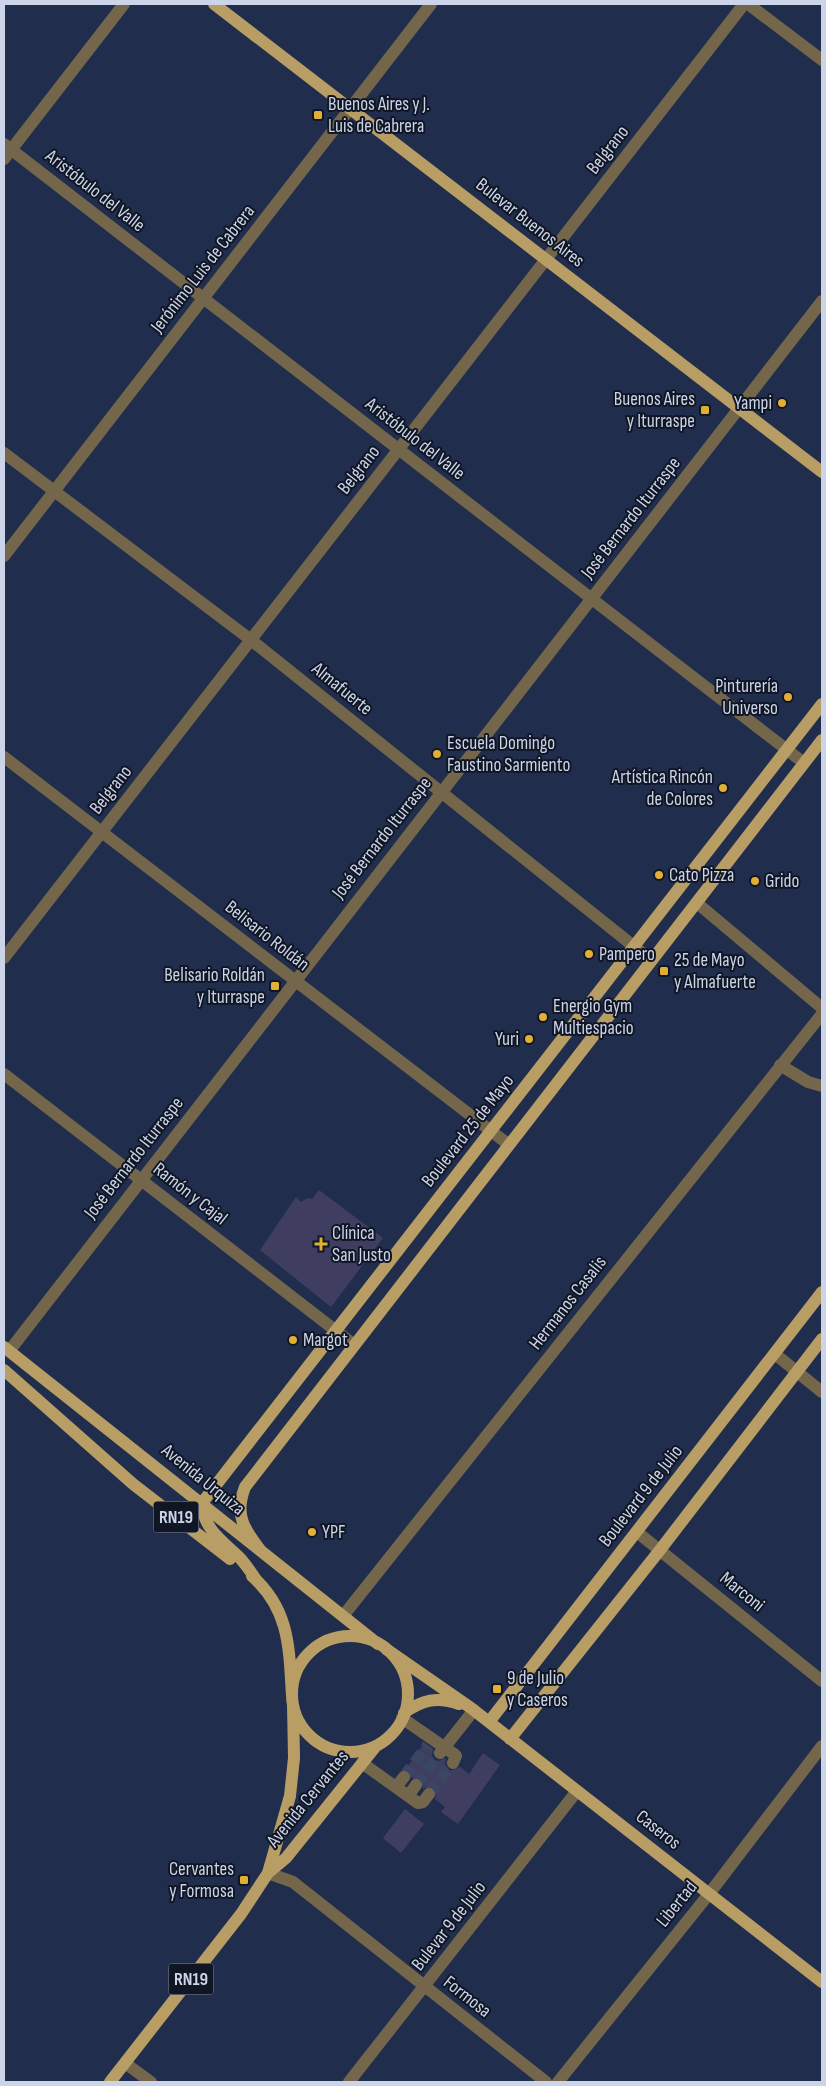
<svg xmlns="http://www.w3.org/2000/svg" width="826" height="2086" font-family="'Sofia Sans Condensed',sans-serif">
	<style>
		.building { fill: #3f3e61 }
		.lines { fill: none; stroke-linecap: round; stroke-linejoin: round }
		.minor-tunnel { stroke: #3a4663; stroke-width: 12; stroke-dasharray: 12 6; stroke-linecap: butt }
		.minor { stroke: #73664b; stroke-width: 12 }
		.major { stroke: #b89d64; stroke-width: 12 }
		.poi-dot { fill: #e1af34; stroke: #101624; stroke-width: 2 }
		.labels { text-anchor: middle; dominant-baseline: central; stroke-width: 4; stroke-linejoin: round; paint-order: stroke }
		.shield { fill: #101624; stroke: #939bad; stroke-width: 1 }
		.shield-label { font-size: 18px; font-weight: bold; fill: #cbd4e8 }
		.poi-label { font-size: 19px; fill: #cbd4e8; stroke: #101624; text-anchor: start }
		.street-label { font-size: 19px; fill: #cbd4e8; stroke: #101624 }
	</style>
	<rect width="100%" height="100%" fill="#202d4c"/>
	<path class="building" d="M319,1190L383,1238L331,1307L260,1250L296,1197L301,1202L308,1198L312,1199Z
		M424,1743L433,1749L432,1756L435,1760L439,1761L446,1758L445,1764L450,1771L460,1767L469,1774L483,1753L500,1765L458,1824L441,1812L445,1807L435,1799L437,1794L434,1788L429,1786L423,1789L421,1779L412,1778L411,1774L406,1769Z
		M405,1809L424,1824L401,1853L383,1838Z"/>
	<g class="lines">
		<path class="minor-tunnel" d="M404,1777L428,1745
			M416,1785L440,1753
			M429,1794L453,1763"/>
		<path class="minor" d="M748,4L822,60
			M4,144L804,763
			M4,159L124,4
			M4,453L251,640L651,960
			M4,556L431,4
			M4,757L508,1144
			M697,903L822,1008
			M4,958L744,4
			M780,1065L808,1082L822,1086
			M4,1074L353,1344
			M10,1350L822,301
			M775,1354L822,1392
			M637,1532L822,1681
			M343,1616L822,1014
			M402,1718L454,1754L456,1756L453,1763
			M440,1753L474,1710
			M362,1763L418,1803L423,1802L429,1794
			M396,1787L404,1777
			M408,1796L416,1785
			M268,1873L293,1882L546,2082
			M125,2063L151,2082
			M349,2082L577,1791
			M558,2082L709,1894L822,1746"/>
		<path class="major" d="M214,4L822,472
			M4,1347L378,1644
			M4,1370L133,1484L230,1559
			M261,1551C244,1529 234,1515 245,1487L822,740
			M252,1576C290,1610 289,1648 292,1696
			M257,1581C251,1572 245,1563 238,1556C221,1540 203,1528 202,1503L822,704
			M292 1694a58 58 0 1 1 116 0a58 58 0 1 1-116 0Z
			M386,1649L471,1708L822,1982
			M404,1713C422,1700 437,1696 459,1704
			M489,1722L822,1292
			M510,1739L660,1550L822,1339
			M268,1873L286,1858L376,1746
			M110,2082L241,1914L268,1873L290,1796L294,1758L293,1705"/>
	</g>
	<g class="poi-dot">
		<rect x="313" y="110" width="10" height="10" rx="2.5"/>
		<circle cx="782" cy="403" r="5"/>
		<rect x="700" y="405" width="10" height="10" rx="2.5"/>
		<circle cx="788" cy="697" r="5"/>
		<circle cx="437" cy="754" r="5"/>
		<circle cx="723" cy="788" r="5"/>
		<circle cx="659" cy="875" r="5"/>
		<circle cx="755" cy="881" r="5"/>
		<circle cx="589" cy="954" r="5"/>
		<rect x="659" y="966" width="10" height="10" rx="2.5"/>
		<rect x="270" y="981" width="10" height="10" rx="2.5"/>
		<circle cx="543" cy="1017" r="5"/>
		<circle cx="529" cy="1039" r="5"/>
		<path d="M318.5 1236.5h5v5h5v5h-5v5h-5v-5h-5v-5h5z"/>
		<circle cx="293" cy="1340" r="5"/>
		<circle cx="312" cy="1532" r="5"/>
		<rect x="492" y="1684" width="10" height="10" rx="2.5"/>
		<rect x="239" y="1875" width="10" height="10" rx="2.5"/>
	</g>
	<g class="labels">
		<g class="shield">
			<rect x="153.5" y="1501.5" width="45" height="31" rx="4"/>
			<rect x="168.5" y="1963.5" width="45" height="31" rx="4"/>
		</g>
		<g class="shield-label">
			<text x="176" y="1517">RN19</text>
			<text x="191" y="1979">RN19</text>
		</g>
		<g class="poi-label">
			<text x="328" y="104">Buenos Aires y J.<tspan x="328" dy="22">Luis de Cabrera</tspan></text>
			<text x="695" y="399" text-anchor="end">Buenos Aires<tspan x="695" dy="22">y Iturraspe</tspan></text>
			<text x="772" y="403" text-anchor="end">Yampi</text>
			<text x="778" y="686" text-anchor="end">Pinturería<tspan x="778" dy="22">Universo</tspan></text>
			<text x="447" y="743">Escuela Domingo<tspan x="447" dy="22">Faustino Sarmiento</tspan></text>
			<text x="713" y="777" text-anchor="end">Artística Rincón<tspan x="713" dy="22">de Colores</tspan></text>
			<text x="669" y="875">Cato Pizza</text>
			<text x="765" y="881">Grido</text>
			<text x="599" y="954">Pampero</text>
			<text x="674" y="960">25 de Mayo<tspan x="674" dy="22">y Almafuerte</tspan></text>
			<text x="265" y="975" text-anchor="end">Belisario Roldán<tspan x="265" dy="22">y Iturraspe</tspan></text>
			<text x="553" y="1006">Energio Gym<tspan x="553" dy="22">Multiespacio</tspan></text>
			<text x="519" y="1039" text-anchor="end">Yuri</text>
			<text x="332" y="1233">Clínica<tspan x="332" dy="22">San Justo</tspan></text>
			<text x="303" y="1340">Margot</text>
			<text x="322" y="1532">YPF</text>
			<text x="507" y="1678">9 de Julio<tspan x="507" dy="22">y Caseros</tspan></text>
			<text x="234" y="1869" text-anchor="end">Cervantes<tspan x="234" dy="22">y Formosa</tspan></text>
		</g>
		<g class="street-label">
			<text transform="translate(608 150) rotate(-52)">Belgrano</text>
			<text transform="translate(95 191) rotate(38)">Aristóbulo del Valle</text>
			<text transform="translate(530 223) rotate(38)">Bulevar Buenos Aires</text>
			<text transform="translate(203 269) rotate(-52)">Jerónimo Luis de Cabrera</text>
			<text transform="translate(415 439) rotate(38)">Aristóbulo del Valle</text>
			<text transform="translate(359 470) rotate(-52)">Belgrano</text>
			<text transform="translate(631 518) rotate(-52)">José Bernardo Iturraspe</text>
			<text transform="translate(342 689) rotate(39)">Almafuerte</text>
			<text transform="translate(111 790) rotate(-52)">Belgrano</text>
			<text transform="translate(382 838) rotate(-52)">José Bernardo Iturraspe</text>
			<text transform="translate(267 936) rotate(38)">Belisario Roldán</text>
			<text transform="translate(468 1131) rotate(-52)">Boulevard 25 de Mayo</text>
			<text transform="translate(134 1158) rotate(-52)">José Bernardo Iturraspe</text>
			<text transform="translate(190 1194) rotate(38)">Ramón y Cajal</text>
			<text transform="translate(568 1303) rotate(-52)">Hermanos Casalis</text>
			<text transform="translate(203 1480) rotate(39)">Avenida Urquiza</text>
			<text transform="translate(641 1496) rotate(-52)">Boulevard 9 de Julio</text>
			<text transform="translate(742 1592) rotate(39)">Marconi</text>
			<text transform="translate(308 1799) rotate(-51)">Avenida Cervantes</text>
			<text transform="translate(658 1830) rotate(38)">Caseros</text>
			<text transform="translate(677 1904) rotate(-51)">Libertad</text>
			<text transform="translate(449 1926) rotate(-52)">Bulevar 9 de Julio</text>
			<text transform="translate(467 1997) rotate(38)">Formosa</text>
		</g>
	</g>
	<rect width="826" height="2086" fill="none" stroke="#cbd4e8" stroke-width="10"/>
</svg>
